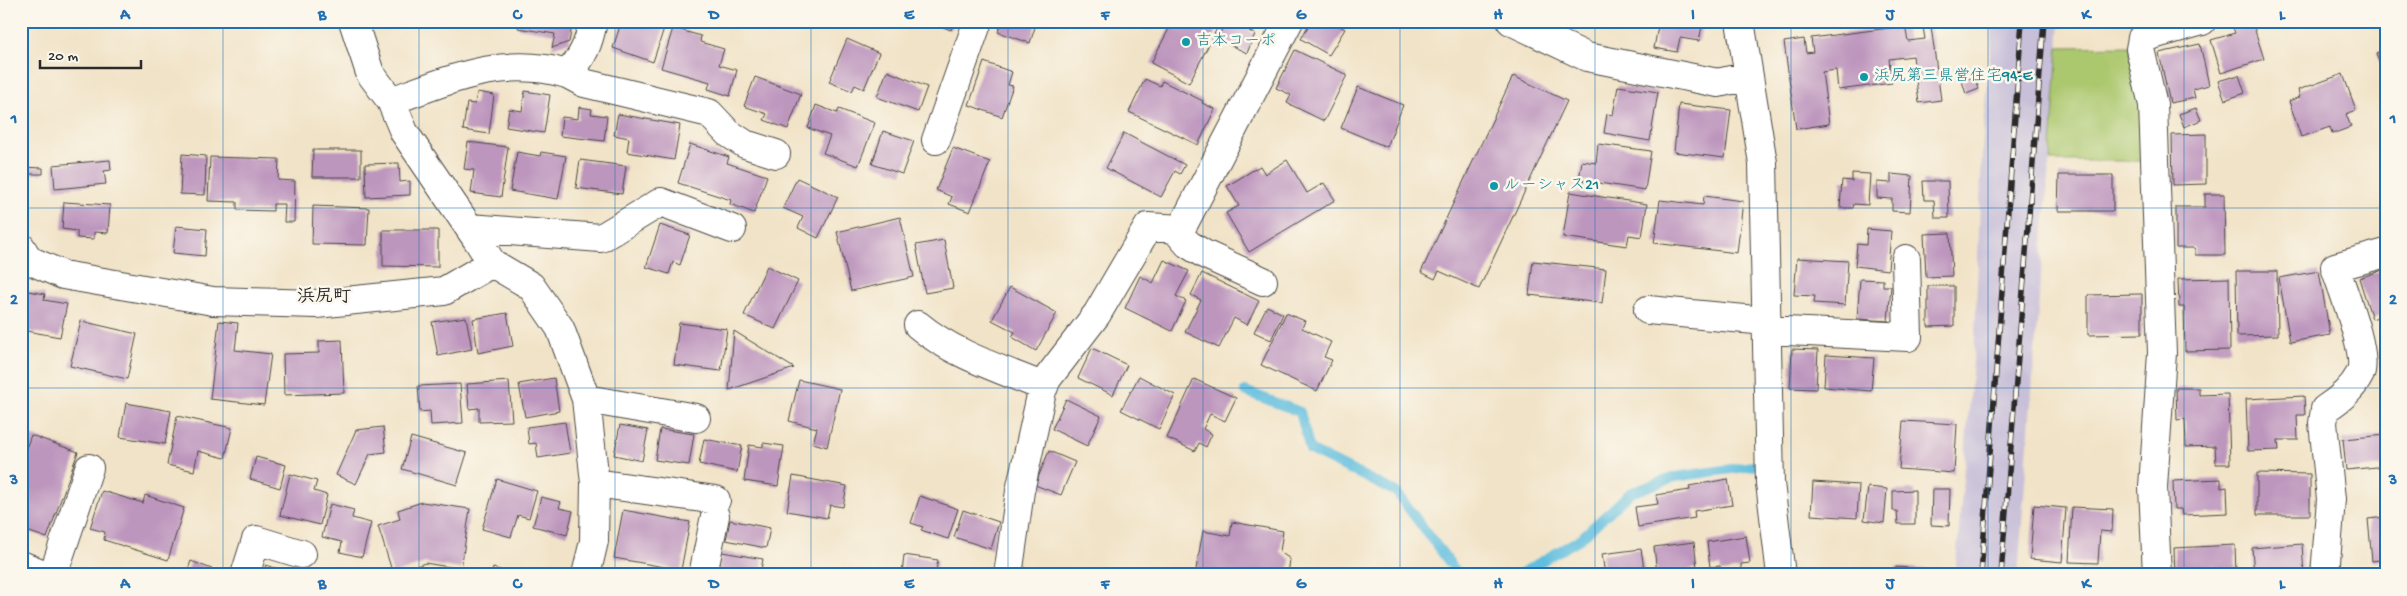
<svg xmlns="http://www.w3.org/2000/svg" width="2407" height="596" font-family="'Gochi Hand','Klee One',sans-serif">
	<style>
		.industrial { fill: #c8bfd8 }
		.green { fill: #acc86e; stroke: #6c7a4c }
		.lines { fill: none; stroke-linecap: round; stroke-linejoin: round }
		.stream { stroke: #60bede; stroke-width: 10 }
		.building { fill: #bd96be }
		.minor-casing { stroke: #494742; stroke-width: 30 }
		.minor { stroke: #fff; stroke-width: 28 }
		.rail-casing { stroke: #2b2b2b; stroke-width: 5.5 }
		.rail { stroke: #fbf7ec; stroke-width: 4; stroke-dasharray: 11; stroke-linecap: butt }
		.grid { fill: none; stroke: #1f6fb2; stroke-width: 1; stroke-opacity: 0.55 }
		.culture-dot { fill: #0f9aa8; stroke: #fbf7ec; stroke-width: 2 }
		.labels { text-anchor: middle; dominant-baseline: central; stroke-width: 5; stroke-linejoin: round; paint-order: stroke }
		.culture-label { font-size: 16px; fill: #0d838f; stroke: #fbf7ec; text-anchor: start }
		.neighbourhood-label { font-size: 18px; font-weight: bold; fill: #2b2b2b; stroke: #fbf7ec }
		.neatline { fill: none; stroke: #1f6fb2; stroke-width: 2 }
		.grid-label { font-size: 16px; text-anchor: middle; font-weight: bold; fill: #1f6fb2 }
	</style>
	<rect width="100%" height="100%" fill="#fbf7ec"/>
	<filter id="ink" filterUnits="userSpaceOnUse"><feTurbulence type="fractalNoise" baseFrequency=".02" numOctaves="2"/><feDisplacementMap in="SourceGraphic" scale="10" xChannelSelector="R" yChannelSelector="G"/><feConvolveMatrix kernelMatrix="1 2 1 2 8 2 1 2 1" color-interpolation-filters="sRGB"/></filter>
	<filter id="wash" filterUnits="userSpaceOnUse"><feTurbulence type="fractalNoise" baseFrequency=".0096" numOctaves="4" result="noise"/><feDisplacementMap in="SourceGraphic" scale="20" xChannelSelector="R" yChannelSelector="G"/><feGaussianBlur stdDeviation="1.12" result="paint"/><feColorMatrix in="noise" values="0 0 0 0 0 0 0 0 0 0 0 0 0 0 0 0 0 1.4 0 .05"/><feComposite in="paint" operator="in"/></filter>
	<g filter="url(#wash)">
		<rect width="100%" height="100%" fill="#f1e3c7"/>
		<path class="industrial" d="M1993,21H2060L2018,575H1955L1975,338L1982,150Z"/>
		<path class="green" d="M2129,46L2142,107L2143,161H2050L2058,47Z"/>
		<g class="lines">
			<path class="stream" d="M1245,391L1300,412L1310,450L1396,492L1459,575
				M1518,575L1580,539L1630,493L1675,477L1753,466"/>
		</g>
		<g id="blocks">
			<path class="building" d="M520,21H573L569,42L552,48L555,34L518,28Z
				M610,21L666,22L653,62L613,48L620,26Z
				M927,21H954L951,30Z
				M1002,21H1037L1030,43L998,32Z
				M1173,21H1221L1189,83L1151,63Z
				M1226,21H1253L1249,31L1255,34L1247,53L1217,39Z
				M1311,21H1331L1345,29L1329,55L1301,39Z
				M1659,21H1703L1699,41L1680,38L1677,52L1654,48Z
				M2245,21H2252L2264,59L2221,73L2211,40L2235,33L2232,25Z
				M1905,26L1908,41L1925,39L1923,27L1931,26L1941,100L1919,103L1913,56L1889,59L1892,83L1838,90L1836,70L1822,72L1829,124L1796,129L1784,42L1804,39L1806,53L1813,52L1811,38Z
				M673,28L701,36L700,42L724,49L719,65L737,70L730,96L708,89L710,82L661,68Z
				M847,39L879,53L864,89L855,85L852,91L829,82Z
				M2200,44L2209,85L2193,89L2195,98L2170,103L2159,53Z
				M2386,49V79L2376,53Z
				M1295,50L1347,75L1324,121L1287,103L1291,95L1276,88Z
				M984,62L1012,72L1008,85L1013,86L1002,117L969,105Z
				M887,71L927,87L918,112L877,97Z
				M2343,74L2356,110L2346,114L2351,127L2332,134L2330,127L2301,137L2289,101L2300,97L2298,90Z
				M2239,75L2245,93L2225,100L2218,81Z
				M1513,76L1567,101L1479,289L1439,271L1435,279L1421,272Z
				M755,77L801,94L788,129L764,120L767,114L744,106Z
				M1975,77L1979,89L1966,94L1962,81Z
				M1145,79L1160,86L1162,81L1203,101L1202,103L1215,109L1198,145L1129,112Z
				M1618,86L1658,92L1650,141L1604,133L1607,114L1613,115Z
				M1358,87L1403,105L1387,147L1341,128Z
				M525,91L550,95L544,133L506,127L509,109L522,111Z
				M477,92L494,95L489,134L463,130L467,103L475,104Z
				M1679,104L1731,110L1725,158L1674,152Z
				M816,105L837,113L839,109L875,123L858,166L823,153L830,136L808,128Z
				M579,107L592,109L591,114L607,116L604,141L560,136L562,117L578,119Z
				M2196,108L2201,120L2184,127L2179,114Z
				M618,114L680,125L674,160L627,152L629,138L614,135Z
				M883,131L914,141L902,174L872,164Z
				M1124,133L1185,165L1180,174L1175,171L1161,197L1106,168Z
				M2206,134V184L2173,185L2172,135Z
				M468,142L508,147L501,197L471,193L474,170L464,169Z
				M690,144L729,157L727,163L767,176L754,213L730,204L731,200L678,183Z
				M1598,144L1651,151L1645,190L1579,180L1582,161L1596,163Z
				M953,148L990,162L970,212L949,204L952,197L936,190Z
				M313,150H361V177H312Z
				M517,152L540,156L541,152L566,156L558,199L510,191Z
				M182,154L206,156L205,195L180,194Z
				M210,157L279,159L278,180L295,181L294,222H284L285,204H273V211L237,210V202L208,201Z
				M110,160L111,170L104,171L106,184L55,189L53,165Z
				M580,160L626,166L622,194L576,188Z
				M1287,160L1307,193L1324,183L1335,200L1249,252L1226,213L1239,206L1227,186L1260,166L1265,174Z
				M399,163L400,182L410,181V195L366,197L365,164Z
				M21,167L43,168V174H27L26,188H21Z
				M1852,173L1870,174L1868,205L1854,204L1853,208H1840L1842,180L1852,181Z
				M1891,174L1912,176L1910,212L1892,211V199L1877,198V182L1891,183Z
				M2059,175H2113V211H2058Z
				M797,178L838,197L818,238L798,228L803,217L783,208Z
				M1923,181H1948L1949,218H1935L1934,200H1924Z
				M1570,192L1647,204L1642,237L1629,235L1627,246L1563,237Z
				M2205,194H2224L2225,255H2195V248H2176V207H2205Z
				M1704,196L1743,201L1737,253L1654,243L1660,200L1703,205Z
				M64,202L110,205L108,233L94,232V239L77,238V231L62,229Z
				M313,206L369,208L367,245L312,244Z
				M900,217L914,277L851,291L837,232Z
				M660,225L690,235L680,265L673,262L669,274L646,267Z
				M176,226L207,229L205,256L173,253Z
				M1867,229L1891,231L1888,270L1855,266L1857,244L1866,245Z
				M383,230H438V267L383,266Z
				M1950,233L1952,276L1926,277L1924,234Z
				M944,240L953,288L925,293L916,245Z
				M1797,258L1848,261L1845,305L1814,303L1815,296L1794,295Z
				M1164,260L1189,271L1176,296L1186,301L1172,331L1125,308L1140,276L1153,283Z
				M1533,261L1606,269L1602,303L1529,295Z
				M767,266L798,281L775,329L744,315Z
				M2386,269V314L2372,319L2359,278Z
				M2236,271H2277L2278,335L2237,336Z
				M2319,271L2330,335L2290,342L2279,278Z
				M1202,273L1259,301L1247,325L1234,318L1219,348L1185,332L1201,300L1191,295Z
				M2229,278L2230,350L2185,351L2184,307H2179L2178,279Z
				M1860,279L1883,280V286H1891L1888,321L1857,319Z
				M1928,286H1954V326L1928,327Z
				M1010,287L1057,313L1036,351L1012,337L1015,332L992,320Z
				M23,290L45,294L44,300L67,304L60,337L21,330Z
				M2142,294V334L2088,335V295Z
				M1267,306L1283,314L1271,340L1254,332Z
				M507,313L513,346L478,353L473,319Z
				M1286,313L1305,321L1302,328L1331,342L1324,357L1332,360L1317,391L1261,365Z
				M466,317L472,349L438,356L432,322Z
				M81,321L137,334L127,379L70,366Z
				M219,321L238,323L235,350L271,354L264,405L210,399Z
				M679,323L727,329L721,371L674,365Z
				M734,331L794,368L729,390Z
				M342,340L344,393L284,395L283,354L319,353V341Z
				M1092,348L1127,365L1113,395L1078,378Z
				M1792,349L1818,350L1816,389L1790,388Z
				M1826,355L1874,358L1871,391L1824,387Z
				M1139,376L1175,395L1159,429L1121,410Z
				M554,378L559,411L525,417L519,384Z
				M1194,379L1236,398L1225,421L1210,414L1203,429L1212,434L1206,447L1199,443L1195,451L1167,438Z
				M799,380L840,389L827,447L813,443L817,428L789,421Z
				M509,381L512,421L479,422V408L469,409L467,384Z
				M460,384L463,423L431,425L430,411L420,412L418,386Z
				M2176,388H2199V395L2228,394L2230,464H2216L2215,446L2186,447L2185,419L2177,420Z
				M2304,396L2305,415H2297L2298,440H2278L2279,450L2248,451L2246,399Z
				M1066,399L1101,416L1087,446L1052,429Z
				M126,403L171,411L165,444L120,437Z
				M177,416L232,428L225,458L198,451L194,471L167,465Z
				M1903,421L1957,424L1954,473L1899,469Z
				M565,422L570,453L538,458L536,443L529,444L527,427Z
				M620,425L648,430L642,461L614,455Z
				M383,427L386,452L370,454L356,484L336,475L356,430Z
				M660,429L694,434L689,465L655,460Z
				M31,435L78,452L47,538L21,529V462Z
				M2386,435V466L2346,470L2343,439Z
				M411,437L467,453L457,485L402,469Z
				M704,439L742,446L737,472L699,464Z
				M763,443L784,446L778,486L744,481L749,445L763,447Z
				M1049,451L1075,462L1061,495L1035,485Z
				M256,457L286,465L280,488L250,479Z
				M2257,473L2310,474V515H2257Z
				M290,474L317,481L314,491L327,495L320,525L280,515Z
				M793,476L847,486L843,507L830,505L827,518L787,511Z
				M497,479L537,491L529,518L518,515L511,537L482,529Z
				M1728,479L1732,505L1694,511L1695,518L1638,527L1635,507L1658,504L1656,495L1690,490L1689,486Z
				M2221,479V488L2227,487L2228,513L2182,515L2181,509H2174L2173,481Z
				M1813,482L1859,485L1857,518L1811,515Z
				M1868,487L1887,489L1884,523L1864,520Z
				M1932,489H1950L1949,526L1931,525Z
				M1915,490V524H1898L1897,511H1893V491Z
				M102,491L143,503L145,495L184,508L168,560L104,540L105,532L90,528Z
				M920,496L958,509L948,539L921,530L923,527L911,523Z
				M541,497L561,502L559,508L573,511L567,535L533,526Z
				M422,502L470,509L461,569L425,563L393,574L378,526L400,519L398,510Z
				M330,504L354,510L352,518L371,523L362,557L340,552L342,542L322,537Z
				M2034,505L2066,508L2062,562L2030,559Z
				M2072,507L2113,509L2112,532L2100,531L2098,563L2069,562Z
				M623,510L690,522L681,570L614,558Z
				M963,510L999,522L991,549L954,537Z
				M2386,517V559L2372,561L2368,519Z
				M730,520L770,528L766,548L726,540Z
				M1232,522L1283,531L1280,552L1290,559L1288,575H1195L1203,531L1230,536Z
				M1746,536L1750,563L1741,564V569L1721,572L1720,566L1710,567L1707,542Z
				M1694,542L1697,568L1688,570V574L1685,575H1668V572L1657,573L1654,547Z
				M2302,544L2304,575H2254L2252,548Z
				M2235,545L2236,575H2175L2174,548Z
				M1641,549L1645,575H1605L1602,554Z
				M722,552L763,559L760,575H718Z
				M904,555L938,560L935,575H902Z
				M191,561L227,575H186Z
				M266,565L294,574V575H263Z
				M1896,567L1946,571V575H1896Z
				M493,568L514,574V575H491Z"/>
		</g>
	</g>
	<g filter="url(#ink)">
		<use href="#blocks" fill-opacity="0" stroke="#494742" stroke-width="1"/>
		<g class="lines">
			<defs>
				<path id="minor" d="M353,21L370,73L391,101L404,132L478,241L492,263L531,286L560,328L586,399L595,483L594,541L586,575
					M1511,21L1587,57L1718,83L1749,76
					M1740,21L1763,163L1770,483L1781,575
					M567,74L584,83L709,113L728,133L745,144L776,154
					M391,101C449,80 504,55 567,74C583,58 589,43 593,21
					M936,140L978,21
					M470,228L601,238L661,202L732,229
					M1175,229L1188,244L1204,254L1263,281
					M21,247L29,260L63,275L213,301L316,304L444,291L492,263
					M1648,310L1766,321
					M918,325C952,354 1003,370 1044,387
					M1767,330L1908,337L1906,259
					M586,399L696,418
					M595,483L716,500
					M21,565L46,575
					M53,575L89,468
					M245,575L256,540L302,554
					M703,575L715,516
					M1008,575L1020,491L1042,391L1047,379L1097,314L1148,227L1181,229L1289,21
					M2157,575L2153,487L2162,353L2153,105L2140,49L2142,38L2202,21
					M2325,575L2331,499L2323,423L2325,409C2339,400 2352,390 2360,374C2369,355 2342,289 2335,267L2386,253"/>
			</defs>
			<use href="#minor" class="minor-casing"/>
			<use href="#minor" class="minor"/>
			<defs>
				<path id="rail" d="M1981,575L2022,21
					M2001,575L2044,21"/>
			</defs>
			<use href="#rail" class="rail-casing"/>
			<use href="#rail" class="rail"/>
		</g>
	</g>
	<path class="grid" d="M223,21V575M419,21V575M615,21V575M811,21V575M1008,21V575M1203,21V575M1400,21V575M1595,21V575M1791,21V575M1988,21V575M2184,21V575M21,208H2386M21,388H2386"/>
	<g class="culture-dot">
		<circle cx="1186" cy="42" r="5"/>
		<circle cx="1864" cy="77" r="5"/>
		<circle cx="1494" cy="186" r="5"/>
	</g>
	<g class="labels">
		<g class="culture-label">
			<text x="1196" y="42">吉本コーポ</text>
			<text x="1874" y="77">浜尻第三県営住宅94-E</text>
			<text x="1504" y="186">ルーシャス21</text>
		</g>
		<g class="neighbourhood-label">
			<text x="324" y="297">浜尻町</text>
		</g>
	</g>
	<rect width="2407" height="596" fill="none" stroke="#fbf7ec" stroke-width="55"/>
	<path d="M40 60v8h101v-8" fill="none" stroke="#2b2b2b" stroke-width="2.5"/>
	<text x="48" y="60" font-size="15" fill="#2b2b2b" stroke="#fbf7ec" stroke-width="4" paint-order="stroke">20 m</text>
	<rect x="28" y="28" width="2352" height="540" class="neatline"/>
	<g class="grid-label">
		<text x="125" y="19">A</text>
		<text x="322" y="19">B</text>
		<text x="517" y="19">C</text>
		<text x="714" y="19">D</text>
		<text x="909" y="19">E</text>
		<text x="1105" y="19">F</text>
		<text x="1301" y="19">G</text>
		<text x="1498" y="19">H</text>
		<text x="1693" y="19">I</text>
		<text x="1890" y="19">J</text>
		<text x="2086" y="19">K</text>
		<text x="2282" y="19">L</text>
		<text x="14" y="123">1</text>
		<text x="2393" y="123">1</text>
		<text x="14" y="304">2</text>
		<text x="2393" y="304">2</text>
		<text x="14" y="484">3</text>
		<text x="2393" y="484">3</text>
		<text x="125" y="588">A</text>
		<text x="322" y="588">B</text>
		<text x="517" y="588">C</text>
		<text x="714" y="588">D</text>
		<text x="909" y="588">E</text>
		<text x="1105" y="588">F</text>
		<text x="1301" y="588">G</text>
		<text x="1498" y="588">H</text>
		<text x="1693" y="588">I</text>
		<text x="1890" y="588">J</text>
		<text x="2086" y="588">K</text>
		<text x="2282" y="588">L</text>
	</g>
</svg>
